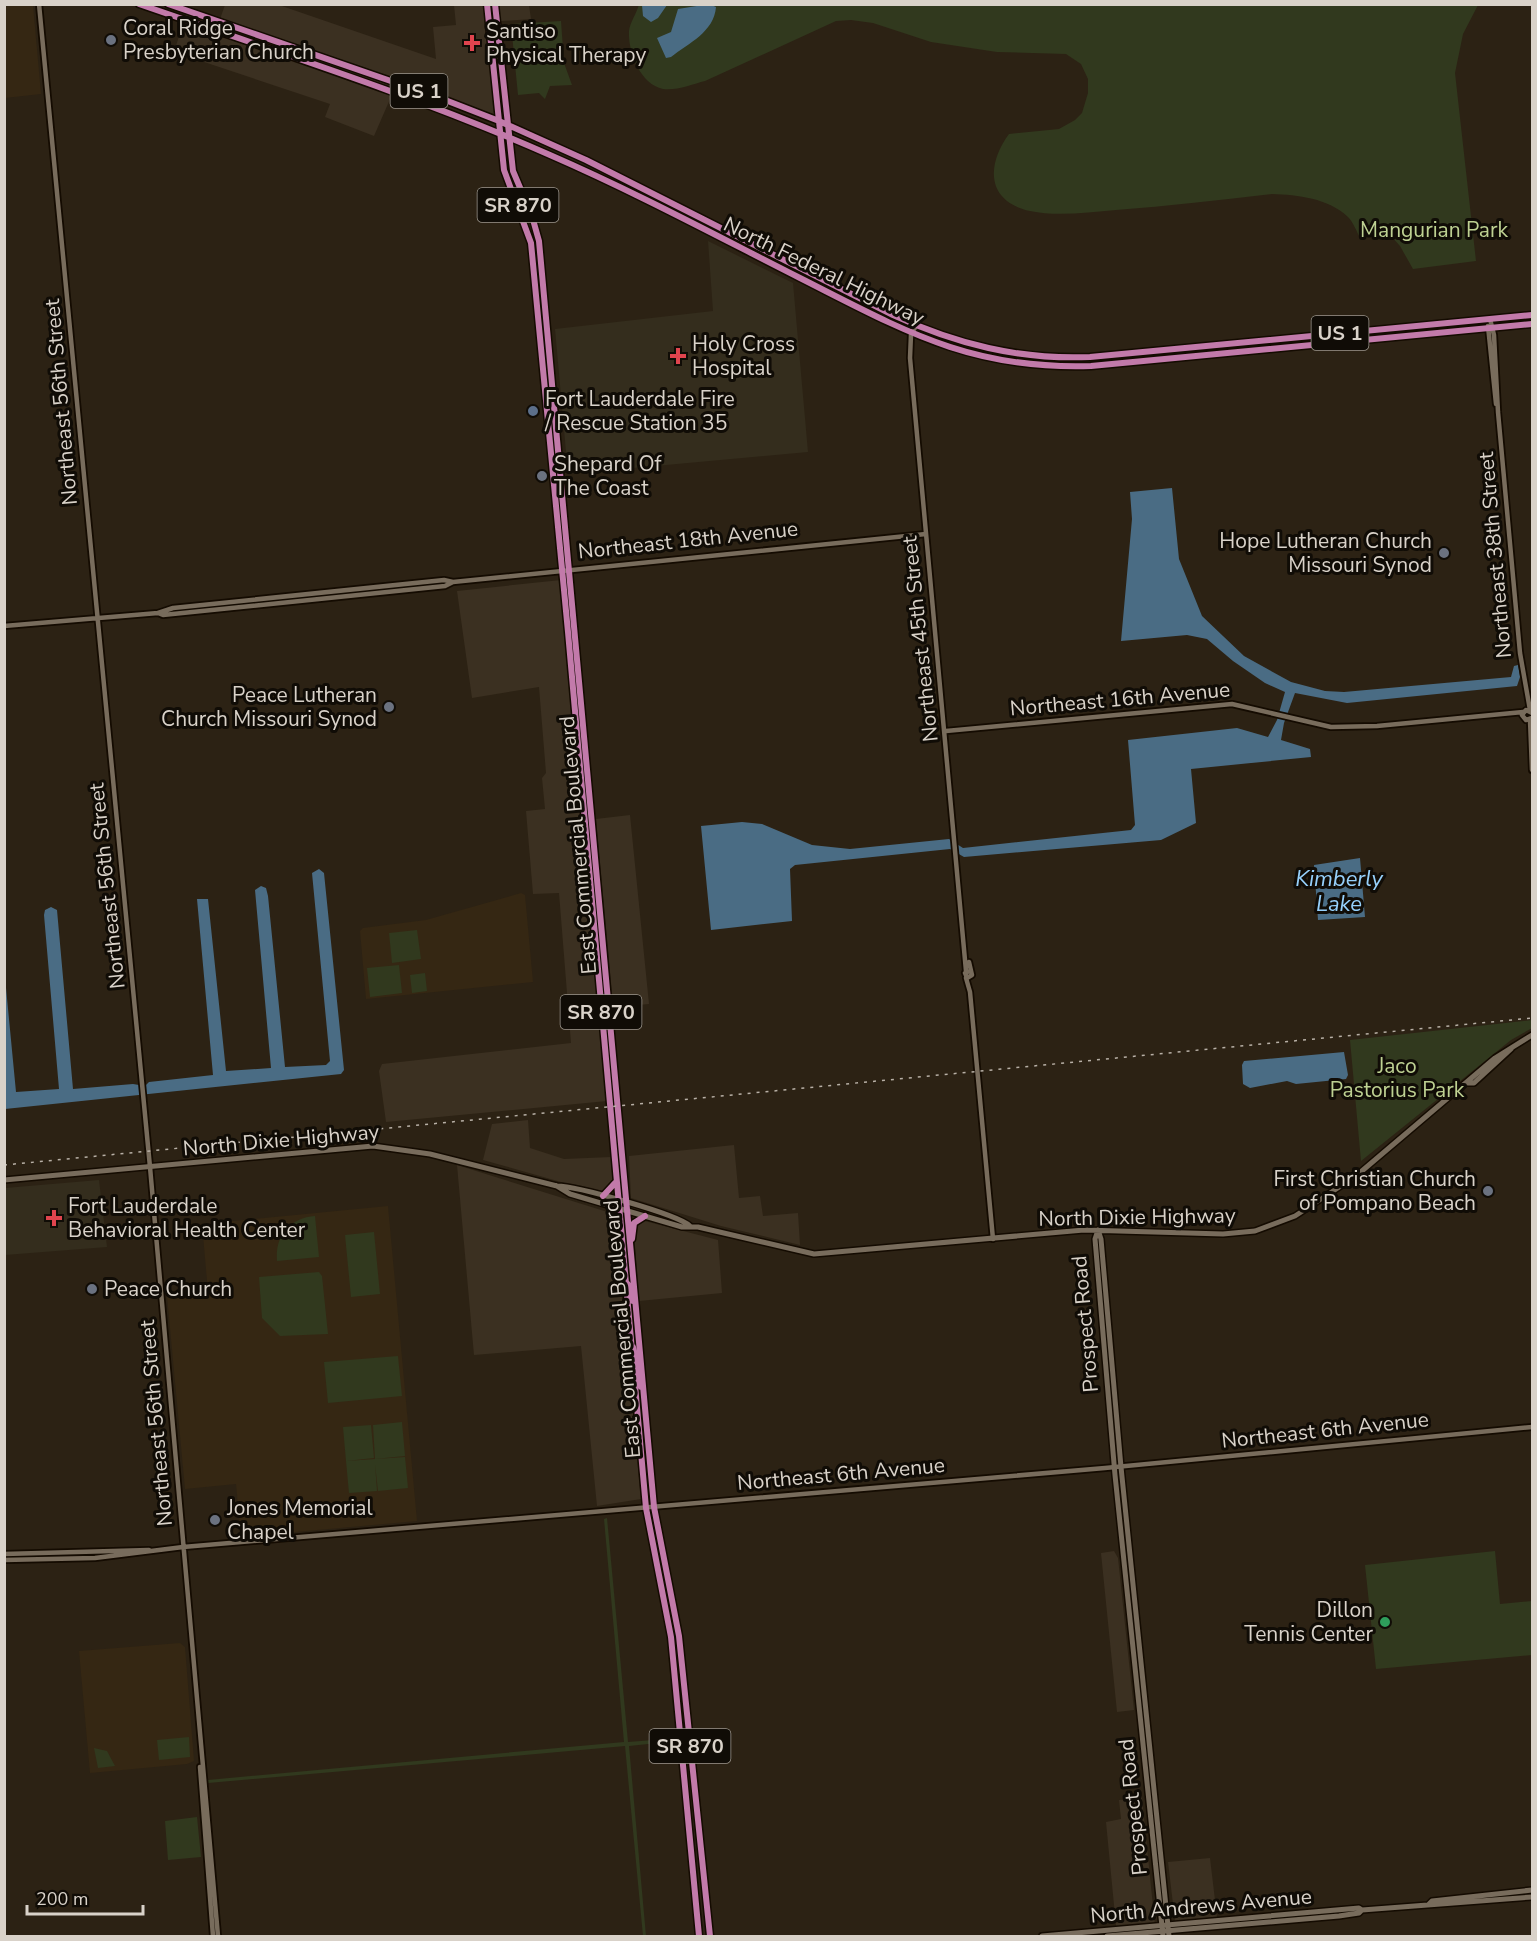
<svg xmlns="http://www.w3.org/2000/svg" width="1537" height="1941" font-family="'Nunito Sans',sans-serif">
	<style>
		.commercial { fill: #3b3021 }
		.built { fill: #352713 }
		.medical { fill: #342d1d }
		.green { fill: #31391e }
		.water { fill: #4a6c84 }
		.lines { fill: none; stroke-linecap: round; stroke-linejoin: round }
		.tertiary-casing { stroke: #140b01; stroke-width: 8 }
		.secondary-casing { stroke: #140b01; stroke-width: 8 }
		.primary-casing { stroke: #140b01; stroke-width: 9 }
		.tertiary { stroke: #786c5c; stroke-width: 4.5 }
		.secondary { stroke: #786c5c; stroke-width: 5 }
		.primary { stroke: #c27aaa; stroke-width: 6 }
		.rail { stroke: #b8b0a6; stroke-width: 1.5; stroke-dasharray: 3 6; stroke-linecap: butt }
		.worship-dot { fill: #6b7280; stroke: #100c06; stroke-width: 2 }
		.health-dot { fill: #e0444e; stroke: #100c06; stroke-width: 2 }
		.service-dot { fill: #5c6f8a; stroke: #100c06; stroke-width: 2 }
		.leisure-dot { fill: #2e9e5b; stroke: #100c06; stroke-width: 2 }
		.labels { text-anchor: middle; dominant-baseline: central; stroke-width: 6; stroke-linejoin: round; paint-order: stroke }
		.shield { fill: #100c06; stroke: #9d978e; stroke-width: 1.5 }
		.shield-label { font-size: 20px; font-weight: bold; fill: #d9d2c9 }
		.poi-label { font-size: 21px; fill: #d9d2c9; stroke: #100c06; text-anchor: start }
		.park-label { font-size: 21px; fill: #bed192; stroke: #100c06 }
		.street-label { font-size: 21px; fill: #d9d2c9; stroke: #100c06 }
		.water-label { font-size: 22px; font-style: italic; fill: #96d0fb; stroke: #100c06 }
	</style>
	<rect width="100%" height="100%" fill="#2c2214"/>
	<path class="commercial" d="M276,4L436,59L433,27L456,25L454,5H529L531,19L489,22L499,121L397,83L374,136L325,117L330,104L174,52L187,11L219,22L225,5Z
		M561,580L607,1101L386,1122L379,1071L382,1064L571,1043L559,893L533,894L526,811L545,809L542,778L546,773L539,687L472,698L457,591Z
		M630,815L649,1004L616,1007L613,1004L596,819Z
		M528,1120L530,1148L564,1159L611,1157L613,1187L600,1193L483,1160L492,1124Z
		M734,1145L739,1198L760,1196L763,1216L798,1213L800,1245L721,1226L631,1198L629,1156Z
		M457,1165L614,1214L641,1499L597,1506L581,1346L474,1355Z
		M633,1218L718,1240L722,1293L639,1301Z
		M1114,1551L1118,1558L1134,1710L1117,1712L1101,1553Z
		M1142,1798L1156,1936H1117L1106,1822L1121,1819L1119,1800Z
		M1210,1858L1217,1917L1175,1921L1168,1862Z"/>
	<path class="built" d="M5,5H33L41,94L5,98Z
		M521,893L525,895L533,982L366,999L360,931L363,928L426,920Z
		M388,1206L417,1521L241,1537L236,1484L185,1489L167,1296L208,1292L202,1224Z
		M180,1643L185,1647L194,1761L187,1764L90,1773L79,1651Z"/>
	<path class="medical" d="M708,241L793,283L808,452L568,474L555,329L713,311Z
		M99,1180L107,1247L5,1255V1188Z"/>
	<path class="green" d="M639,4L1478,5L1463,34L1455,73L1476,261L1413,269L1400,246L1382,226L1360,238C1357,232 1353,222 1348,217C1328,198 1298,195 1272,194C1220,200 1168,206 1116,210C1088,212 1058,217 1030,211C985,201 987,164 1009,134L1059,129L1075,120L1082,113L1088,93V79L1081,64L1066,54L997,52L931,42L873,23L851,20L836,21L705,81C693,84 676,91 663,89C640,84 628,52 629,31C630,22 637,13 639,4Z
		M561,21L564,63L572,85L550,86L545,99L539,93L518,95L511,24Z
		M417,930L421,959L392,963L389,933Z
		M399,965L402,993L370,997L367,968Z
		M425,973L427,991L412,993L410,975Z
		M1532,1020V1028L1511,1040L1361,1161L1350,1040Z
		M315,1216L319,1257L277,1261C275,1236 289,1218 315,1216Z
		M374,1232L380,1294L351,1297L345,1235Z
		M319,1272L322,1276L328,1334L280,1336L262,1318L259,1277Z
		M398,1356L402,1396L328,1403L324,1362Z
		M402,1422L405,1456L375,1459L373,1425Z
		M371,1425L374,1458L346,1461L343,1427Z
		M405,1457L408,1488L378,1491L375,1464L377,1491L349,1493L346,1461Z
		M607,1518L628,1742L666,1739L667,1742L629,1746L646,1936H643L625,1746L208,1783V1780L624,1742L604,1519Z
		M1495,1551L1500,1604L1532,1601V1655L1376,1669L1365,1565Z
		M189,1737L190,1757L159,1760L157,1740Z
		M94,1748L107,1751L115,1766L98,1768Z
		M197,1817L201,1857L168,1860L165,1821Z"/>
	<path class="water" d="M709,4L716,7C714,32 689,43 671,57L666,58L657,38L671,32L678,9Z
		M642,5V4L667,5L658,18L651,22L643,16Z
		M1172,488L1179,559L1202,616L1244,656L1291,682L1325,691L1344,692L1511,677L1514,666L1518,665L1520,677L1517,686L1347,703L1295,693L1284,723L1281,740L1310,749L1311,757L1191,769L1196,823L1161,840L964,857L950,849L795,865L790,869L792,921L711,930L701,826L742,822L762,824L812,845L850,849L949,839L963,848L1131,830L1135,825L1128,740L1237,728L1268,737L1277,720L1285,692L1265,683L1233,661L1207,639L1187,635L1121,641L1132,519L1130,492Z
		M1360,858L1365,917L1318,920L1314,865Z
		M319,869L324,873L344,1070L341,1074L5,1109L4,967L16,1092L59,1089L44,915L45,910L51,907L57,910L73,1089L133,1084L145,1086L149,1082L213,1075L197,899H208L226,1071L271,1068L255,890L261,886L266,888L268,896L285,1067L326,1065L330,1061L312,873Z
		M1344,1052L1348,1075L1346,1079L1296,1084L1287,1081L1250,1088L1243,1084L1242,1065L1244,1061Z"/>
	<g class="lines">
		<defs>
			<path id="tertiary" d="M39,4L150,1167L218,1936
				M1490,319L1494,335L1498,412L1520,653L1530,710
				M916,326L911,334L910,358L966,971
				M1488,326L1496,404
				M158,613L173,608L444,580L453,582
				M4,626L158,613L163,615L445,586L453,582L926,534
				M1532,713L1526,710L1522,715L1526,720L1532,718
				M1530,720L1532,770
				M946,731L1232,704L1331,727L1377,726L1523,712
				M969,962L972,975L967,978L965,973L970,971
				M966,978L970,992L993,1239
				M4,1554L149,1550
				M4,1560L95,1558L183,1547L1105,1468L1532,1427
				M200,1767L213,1936"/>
			<path id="secondary" d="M1468,1083H1474L1511,1049
				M4,1180L373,1146L430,1154L557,1186C576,1186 677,1214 690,1226
				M557,1186L570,1194L682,1227H698L814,1254L1084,1230L1223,1234L1255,1231L1295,1216L1356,1176L1495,1058L1532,1035
				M1098,1230L1101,1239L1121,1467L1169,1936
				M1098,1230L1095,1239L1115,1475L1163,1936
				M1429,1904L1432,1901L1532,1890
				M1042,1936L1359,1908L1362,1910L1532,1897
				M1107,1936L1339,1916L1359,1913L1362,1910"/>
			<path id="primary" d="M139,4C277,52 417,96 550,155C635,192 717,236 800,278C903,330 970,370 1091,366L1532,324
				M168,4L440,98L499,121L586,160L893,315C956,344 1019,360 1090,357L1532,315
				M487,4L504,170L531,243L568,632L646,1508L671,1637L699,1936
				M495,4L513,171L532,216L539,241L654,1507L679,1636L710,1936
				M603,1196L615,1183
				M632,1239L634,1223L645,1216
				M625,1281L630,1287L633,1301
				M633,1347L641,1387"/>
		</defs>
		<use href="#tertiary" class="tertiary-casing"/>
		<use href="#secondary" class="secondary-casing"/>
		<use href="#primary" class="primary-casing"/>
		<use href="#tertiary" class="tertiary"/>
		<use href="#secondary" class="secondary"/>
		<use href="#primary" class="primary"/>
		<path class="rail" d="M4,1165L1532,1018"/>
	</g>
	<g class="worship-dot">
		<circle cx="111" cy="40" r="6"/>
		<circle cx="542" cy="476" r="6"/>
		<circle cx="1444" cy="553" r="6"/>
		<circle cx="389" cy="707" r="6"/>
		<circle cx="1488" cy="1191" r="6"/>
		<circle cx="92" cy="1289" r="6"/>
		<circle cx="215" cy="1520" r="6"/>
	</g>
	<g class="health-dot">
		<path d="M469 34h6v6h6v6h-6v6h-6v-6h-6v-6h6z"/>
		<path d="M675 347h6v6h6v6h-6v6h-6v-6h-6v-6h6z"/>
		<path d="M51 1209h6v6h6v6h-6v6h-6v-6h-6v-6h6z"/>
	</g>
	<circle class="service-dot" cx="533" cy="411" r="6"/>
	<circle class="leisure-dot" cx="1385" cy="1622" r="6"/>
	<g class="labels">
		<g class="shield">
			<rect x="390.5" y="74" width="57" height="34" rx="4.5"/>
			<rect x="477.5" y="188" width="81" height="34" rx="4.5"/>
			<rect x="1311.5" y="316" width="57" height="34" rx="4.5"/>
			<rect x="560.5" y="995" width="81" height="34" rx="4.5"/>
			<rect x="649.5" y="1729" width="81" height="34" rx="4.5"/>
		</g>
		<g class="shield-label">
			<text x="419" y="91">US 1</text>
			<text x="518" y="205">SR 870</text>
			<text x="1340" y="333">US 1</text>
			<text x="601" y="1012">SR 870</text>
			<text x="690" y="1746">SR 870</text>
		</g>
		<g class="poi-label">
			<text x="123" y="28">Coral Ridge<tspan x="123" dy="24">Presbyterian Church</tspan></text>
			<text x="486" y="31">Santiso<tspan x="486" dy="24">Physical Therapy</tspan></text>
			<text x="692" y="344">Holy Cross<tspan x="692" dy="24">Hospital</tspan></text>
			<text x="545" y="399">Fort Lauderdale Fire<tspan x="545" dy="24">/ Rescue Station 35</tspan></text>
			<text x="554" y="464">Shepard Of<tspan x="554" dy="24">The Coast</tspan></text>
			<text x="1432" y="541" text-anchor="end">Hope Lutheran Church<tspan x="1432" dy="24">Missouri Synod</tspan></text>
			<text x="377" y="695" text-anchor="end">Peace Lutheran<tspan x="377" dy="24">Church Missouri Synod</tspan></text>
			<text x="1476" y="1179" text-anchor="end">First Christian Church<tspan x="1476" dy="24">of Pompano Beach</tspan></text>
			<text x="68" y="1206">Fort Lauderdale<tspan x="68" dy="24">Behavioral Health Center</tspan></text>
			<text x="104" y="1289">Peace Church</text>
			<text x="227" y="1508">Jones Memorial<tspan x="227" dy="24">Chapel</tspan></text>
			<text x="1373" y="1610" text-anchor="end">Dillon<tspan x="1373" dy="24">Tennis Center</tspan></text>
		</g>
		<g class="park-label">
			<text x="1434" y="230">Mangurian Park</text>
			<text x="1397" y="1066">Jaco<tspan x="1397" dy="24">Pastorius Park</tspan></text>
		</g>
		<g class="street-label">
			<text transform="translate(824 271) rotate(26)">North Federal Highway</text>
			<text transform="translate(61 402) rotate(-95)">Northeast 56th Street</text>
			<text transform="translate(688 540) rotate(-6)">Northeast 18th Avenue</text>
			<text transform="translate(1495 555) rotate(-95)">Northeast 38th Street</text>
			<text transform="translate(920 639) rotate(-96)">Northeast 45th Street</text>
			<text transform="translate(1120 699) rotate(-5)">Northeast 16th Avenue</text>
			<text transform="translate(578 845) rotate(-95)">East Commercial Boulevard</text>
			<text transform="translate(107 886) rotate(-96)">Northeast 56th Street</text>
			<text transform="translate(281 1140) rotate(-5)">North Dixie Highway</text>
			<text transform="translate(1137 1217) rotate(-1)">North Dixie Highway</text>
			<text transform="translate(1085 1324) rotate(-95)">Prospect Road</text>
			<text transform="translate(622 1329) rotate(-95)">East Commercial Boulevard</text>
			<text transform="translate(156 1423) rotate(-95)">Northeast 56th Street</text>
			<text transform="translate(1325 1430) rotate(-6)">Northeast 6th Avenue</text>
			<text transform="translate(841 1474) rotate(-5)">Northeast 6th Avenue</text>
			<text transform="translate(1133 1807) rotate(-96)">Prospect Road</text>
			<text transform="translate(1201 1906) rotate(-5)">North Andrews Avenue</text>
		</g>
		<g class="water-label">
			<text x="1339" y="879">Kimberly<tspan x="1339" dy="25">Lake</tspan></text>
		</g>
	</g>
	<rect width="1537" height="1941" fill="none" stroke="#d9d2c9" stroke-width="12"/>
	<path d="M27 1905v9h116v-9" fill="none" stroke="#d9d2c9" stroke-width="3"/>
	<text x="36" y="1905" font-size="18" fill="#d9d2c9" stroke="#100c06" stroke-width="4.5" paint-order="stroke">200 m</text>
</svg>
